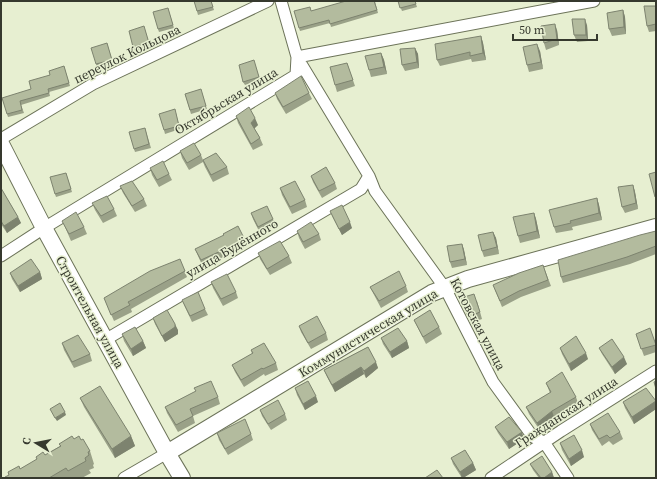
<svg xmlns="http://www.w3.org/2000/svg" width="657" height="479" font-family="'Source Serif 4',serif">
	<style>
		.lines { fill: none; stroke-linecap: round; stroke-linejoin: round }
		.street-casing { stroke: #6c7359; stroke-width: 13 }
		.secondary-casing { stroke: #6c7359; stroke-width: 18 }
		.street { stroke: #fff; stroke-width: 11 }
		.secondary { stroke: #fff; stroke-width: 16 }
		.wall { fill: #9aa188 }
		.shaded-wall { fill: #7d836f }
		.building { fill: #b3bb9e; stroke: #7d836f }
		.labels { text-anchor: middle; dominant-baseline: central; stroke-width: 3; stroke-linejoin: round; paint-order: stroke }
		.street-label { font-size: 13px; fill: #36392e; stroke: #e7efd1 }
	</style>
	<rect width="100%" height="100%" fill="#e7efd1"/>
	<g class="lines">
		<defs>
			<path id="street" d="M281,1L297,57L369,176L375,191L445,288L493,382L533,437L544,442L568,478
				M1,139L93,84L268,1
				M1,256L44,228L296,75L297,57L594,1
				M105,340L361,189L369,176
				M124,478L167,453
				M491,478L561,431L656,371"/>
			<path id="secondary" d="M1,144L44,228L167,453L182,478
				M167,453L432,293L468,279L656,227"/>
		</defs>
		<use href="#street" class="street-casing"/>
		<use href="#secondary" class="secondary-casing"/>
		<use href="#street" class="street"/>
		<use href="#secondary" class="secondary"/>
	</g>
	<path class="wall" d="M194,1H211L214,10L198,15Z
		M375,1L378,13L331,27L330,23L300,31L299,28L311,11Z
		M398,1H415L417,7L402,11Z
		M656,6V31L649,32L647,26Z
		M168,8L174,28L159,32L158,29Z
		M623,10L625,17L626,34L612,36L609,29Z
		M587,25L588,41L577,42L574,35Z
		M145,30L150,46L135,51L133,47Z
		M557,30L559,45L546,50L544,43Z
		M481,36L483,43L486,60L472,62L471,59L440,66L437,60Z
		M107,43L113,63L97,67L96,64Z
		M415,48L418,54L419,68L405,71L402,65Z
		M540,51L543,69L529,72L527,65Z
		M381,53L384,60L387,74L371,77L369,70Z
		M347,63L355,86L337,92L335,85Z
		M255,64L260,80L245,85L243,82Z
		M64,66L70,86L49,92L50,96L21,105L24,113L8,117L7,114L31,89L50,75Z
		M202,93L207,109L191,114L185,94Z
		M275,93H309L312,99L286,114L277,99Z
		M176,113L180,129L165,134L164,130Z
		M236,116L258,125L254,128L260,138L263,145L253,150L238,123Z
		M145,128L151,148L135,152L134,149Z
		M180,151L201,155L203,160L227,167L229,174L213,182L205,167L203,162L189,170L182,158Z
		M150,168L169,174L172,180L159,187L152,175Z
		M66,173L72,192L56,197L55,194Z
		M311,176L335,183L337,189L322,198L313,182Z
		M633,185L635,192L638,209L625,213L622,207Z
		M120,186L144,199L147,206L135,212L123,193Z
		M1,188L18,217L21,223L7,233L1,224Z
		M280,188L305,200L307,207L292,214L282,195Z
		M597,198L599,205L602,220L572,227L573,230L556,233L554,227Z
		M92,203L114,209L117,216L103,223L95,210Z
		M330,211L352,228L342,235L333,218Z
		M251,213L273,219L276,226L260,233L253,219Z
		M534,213L536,219L540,238L520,243L518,236Z
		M62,221L84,227L87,234L71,241L65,227Z
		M297,231L319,234L321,240L305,249L299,238Z
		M656,231V254L630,264L563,283L561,277Z
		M493,232L496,238L499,254L484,257L482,251Z
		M245,240L247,246L203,267L198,256L195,249Z
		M462,244L464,250L467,265L452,268L450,262Z
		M258,253L289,256L292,263L270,275L260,259Z
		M180,259L187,277L131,309L132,312L114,321L104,298Z
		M543,265L551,286L521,297L502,307L493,285Z
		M40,272L42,279L20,292L12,279L10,273Z
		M211,282L236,292L238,298L223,306L213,288Z
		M406,286L408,292L381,308L373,293L370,287Z
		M461,298L477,301L482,319L471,323Z
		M182,300L205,309L208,315L192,322L185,307Z
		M153,318L178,330V334L165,342L155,324Z
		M414,320L439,327L442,334L426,344Z
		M299,326L326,333L328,340L311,349L301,332Z
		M122,334L143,341L146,348L133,356L124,341Z
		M636,334L656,344V352L644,356Z
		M381,338L407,341L409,348L392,358L383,344Z
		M62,343L90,354L92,361L74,368L64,350Z
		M368,347L378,368L366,378L364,374L335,392L327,377L324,370Z
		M560,348L588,359L571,371L562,354Z
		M599,348L627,364L615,374L602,354Z
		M251,350L276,363L278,370L265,376L264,374L244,387L235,372L232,365L252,354Z
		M546,383L576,397L578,403L554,417L539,429L529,414L526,407L550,393Z
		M295,388L318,402L305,410L297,395Z
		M218,397L220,404L193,416L195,423L178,432L167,413L165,407Z
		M80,398L131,436L135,446L115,458L84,407Z
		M656,401V409L634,424L625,408L623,402Z
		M260,410L285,414L287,420L271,430L262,416Z
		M590,424L620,432L623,439L613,445L609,441L602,446L592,430Z
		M495,427L524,439L509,449L498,433Z
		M217,433L251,434L253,440L228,455L219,440Z
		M74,439L81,440L90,451L94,464L93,465L94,468L89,470L91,473L82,478H6L9,475L8,472L20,469L37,460L36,457L45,455L60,446L59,444Z
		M560,443L584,457L571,466L562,450Z
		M451,458L473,463L476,470L463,478H462L453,464Z
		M530,464L552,472L554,478H539L533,470Z"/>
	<path class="shaded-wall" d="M623,10L625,17L626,34L624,27Z
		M585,19L587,25L588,41L586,35Z
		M555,24L557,30L559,45L557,39Z
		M481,36L483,43L486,60L483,53Z
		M537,44L540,51L543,69L541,62Z
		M415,48L418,54L419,68L417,62Z
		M381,53L384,60L387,74L384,67Z
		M255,118L258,125L254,129L251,123Z
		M633,185L635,192L638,209L636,203Z
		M597,198L599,205L602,220L599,213Z
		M534,213L536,219L540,238L537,231Z
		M18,217L21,223L7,233L4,226Z
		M350,222L352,228L342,235L339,229Z
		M493,232L496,238L499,254L497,247Z
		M462,244L464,250L467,265L465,259Z
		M40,272L42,279L20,292L18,286Z
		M175,324L178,330V334L165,342L162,336Z
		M143,341L146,348L133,356L131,349Z
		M407,341L409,348L392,358L390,352Z
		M586,353L588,359L571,371L569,364Z
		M624,357L627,364L615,374L612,367Z
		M376,362L378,368L366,378L364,371Z
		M361,367L364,374L335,392L332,385Z
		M316,396L318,402L305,410L303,404Z
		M656,401V409L634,424L632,417Z
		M552,411L554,417L539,429L537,423Z
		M65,412L66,415L57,421L55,418Z
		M522,432L524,439L509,449L507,442Z
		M131,436L135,446L115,458L112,449Z
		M582,450L584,457L571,466L569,459Z
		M473,463L476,470L463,478H462L460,472Z
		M552,472L554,478H544Z"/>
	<path class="building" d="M194,1H211L213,7L197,11Z
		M346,1H374L377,10L330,24L329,20L299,28L294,11L310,7L311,11Z
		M398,1H415L416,4L400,8Z
		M644,6H656V24L647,26Z
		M168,8L173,25L158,29L153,12Z
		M623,10L624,27L609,29L607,13Z
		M572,19H585L586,35H574Z
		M555,24L557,39L544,43L541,26Z
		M144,26L149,43L133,47L129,31Z
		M481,36L483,53L470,56V52L437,60L435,44Z
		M107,43L112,60L96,64L91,48Z
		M537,44L541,62L527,65L523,47Z
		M415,48L417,62L402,65L400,49Z
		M381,53L384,67L369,70L365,56Z
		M254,60L259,77L243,82L239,65Z
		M347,63L353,80L335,85L330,67Z
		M64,66L69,83L48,89L49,93L20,101L22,110L7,114L2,98L31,89L29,81L50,75L49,71Z
		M301,76L309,93L283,107L275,93Z
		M201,89L206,106L190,110L185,94Z
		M249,107L255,118L251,123L260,138L251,144L236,116Z
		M175,109L179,126L164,130L159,114Z
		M145,128L149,144L134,149L129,132Z
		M194,143L201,155L187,163L180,151Z
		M216,153L227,167L211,175L203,160Z
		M163,161L169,174L157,180L150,168Z
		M326,167L335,183L319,191L311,176Z
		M656,172V197H655L649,174Z
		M66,173L71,189L55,194L50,177Z
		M132,181L144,199L132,206L120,186Z
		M295,181L305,200L290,207L280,188Z
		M633,185L636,203L622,207L618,187Z
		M1,188L18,217L4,226L1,221Z
		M107,196L114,209L101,216L92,203Z
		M597,198L599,213L570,221L571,223L554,227L549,210Z
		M342,205L350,222L339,229L330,211Z
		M267,206L273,219L258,227L251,213Z
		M76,212L84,227L69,234L62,221Z
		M534,213L537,231L518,236L513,217Z
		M311,222L319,234L303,242L297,231Z
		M238,226L245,240L201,260L195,249L224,235L223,234Z
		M656,231V246L627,257L561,277L558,260L640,235Z
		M493,232L497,247L482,251L478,235Z
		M280,241L289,256L267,269L258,253Z
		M462,244L465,259L450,262L447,246Z
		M31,259L40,272L18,286L10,273Z
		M180,259L185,271L128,302L130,305L111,315L104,298L150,271Z
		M543,265L548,280L519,291L500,301L493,285L519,273Z
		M399,271L406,286L379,301L370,287Z
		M227,274L236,292L221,299L211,282Z
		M198,292L205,309L190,316L182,300Z
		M474,294L480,312L468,317L461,298Z
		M167,310L175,324V327L162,336L153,318Z
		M430,310L439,327L423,337L414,320Z
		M317,316L326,333L308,343L299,326Z
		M135,327L143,341L131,349L122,334Z
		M398,328L407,341L390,352L381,338Z
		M650,328L656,345L641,349L636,334Z
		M78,335L90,354L72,362L62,343Z
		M576,336L586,353L569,364L560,348Z
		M612,339L624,357L612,367L599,348Z
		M264,343L276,363L263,369L262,368L241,380L232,365L253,353L251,350Z
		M368,347L376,362L364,371L361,367L332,385L324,370Z
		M562,372L576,397L552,411L537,423L526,407L551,392L546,383Z
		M211,381L218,397L190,409L193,416L176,425L165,407L196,391L194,388Z
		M308,381L316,396L303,404L295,388Z
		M656,381V389L654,382Z
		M100,386L131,436L112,449L80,398Z
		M646,388L656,401L632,417L623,402Z
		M278,400L285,414L268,424L260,410Z
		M60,403L65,412L55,418L50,409Z
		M608,413L620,432L610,438L607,435L599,439L590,424Z
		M509,417L522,432L507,442L495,427Z
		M245,419L251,434L225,449L217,433Z
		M574,435L582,450L569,459L560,443Z
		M72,436L74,439L79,436L81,440L83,439L90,451L88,452L89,455L85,458L86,461L68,471L66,468L49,478H6L5,477L9,475L8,472L19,466L20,469L37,459L36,457L43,452L45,455L61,446L59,444Z
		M465,450L473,463L460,472L451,458Z
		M542,456L552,472L544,478H541L530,464Z
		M437,470L443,478H425Z"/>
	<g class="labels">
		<g class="street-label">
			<text transform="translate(127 54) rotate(-26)">переулок Кольцова</text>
			<text transform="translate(226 101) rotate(-31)">Октябрьская улица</text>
			<text transform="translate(232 248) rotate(-30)">улица Будённого</text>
			<text transform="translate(90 312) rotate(61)">Строительная улица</text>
			<text transform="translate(478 324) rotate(62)">Котовская улица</text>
			<text transform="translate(368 333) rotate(-31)">Коммунистическая улица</text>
			<text transform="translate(566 412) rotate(-33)">Гражданская улица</text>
		</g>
	</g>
	<rect width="657" height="479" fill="none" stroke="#36392e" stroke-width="4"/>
	<g transform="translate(36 443) rotate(280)" stroke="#e7efd1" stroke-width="3" paint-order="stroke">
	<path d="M0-3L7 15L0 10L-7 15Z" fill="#36392e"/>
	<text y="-6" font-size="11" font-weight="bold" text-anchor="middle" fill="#36392e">С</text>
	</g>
	<path d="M513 34v6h84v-6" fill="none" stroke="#36392e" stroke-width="2"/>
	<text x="519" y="34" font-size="12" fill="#36392e" stroke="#e7efd1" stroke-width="3" paint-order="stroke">50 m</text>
</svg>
